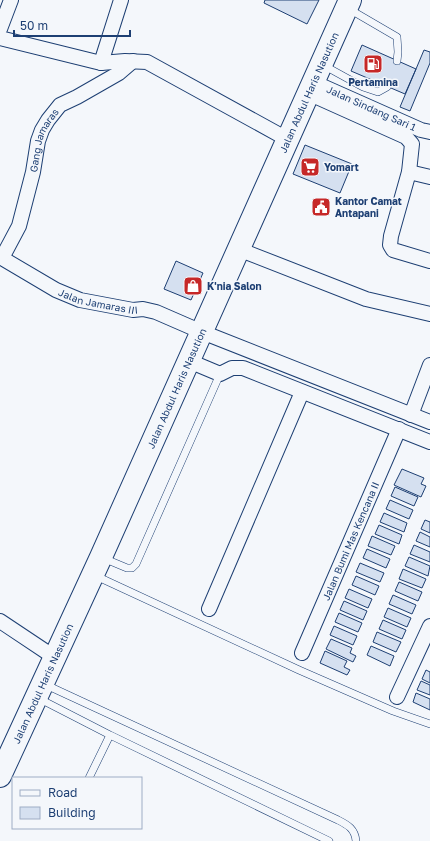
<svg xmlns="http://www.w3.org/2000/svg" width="430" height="841" font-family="'Golos Text',sans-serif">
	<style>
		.building { fill: #d5e0f0; stroke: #1d3f73 }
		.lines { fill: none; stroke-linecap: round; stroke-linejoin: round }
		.lane-casing { stroke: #1d3f73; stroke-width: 8 }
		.street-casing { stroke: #1d3f73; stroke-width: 16 }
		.highway-casing { stroke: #1d3f73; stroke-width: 24 }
		.lane { stroke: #f4f7fb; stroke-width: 7 }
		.street { stroke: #f4f7fb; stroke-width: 14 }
		.highway { stroke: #f4f7fb; stroke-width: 22 }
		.labels { text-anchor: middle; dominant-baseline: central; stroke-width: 3; stroke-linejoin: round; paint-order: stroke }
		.poi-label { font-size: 10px; font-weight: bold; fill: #1d3f73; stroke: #f4f7fb; text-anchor: start }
		.street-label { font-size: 10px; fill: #1d3f73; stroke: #f4f7fb }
	</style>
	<rect width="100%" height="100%" fill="#f4f7fb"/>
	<path class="building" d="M265,0H319L307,24L264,3Z
		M362,45L416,69L405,94L351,71Z
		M424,50L430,52V63L410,111L400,107Z
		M305,145L352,164L340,193L293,174Z
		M176,261L203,273L191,300L164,289Z
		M402,469L424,478L421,484L426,486L421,497L394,485Z
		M395,487L418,497L414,506L391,496Z
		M390,500L413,510L409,519L386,509Z
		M384,513L407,523L404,532L380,522Z
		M425,520L430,522V533L421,529Z
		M379,525L402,535L399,544L375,534Z
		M420,532L430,537V547L416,541Z
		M372,536L395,546L391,555L368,546Z
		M414,545L430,552V562L410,554Z
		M367,549L390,559L386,568L363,558Z
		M409,557L430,566L428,576L405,566Z
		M360,563L384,573L380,582L356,572Z
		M403,569L426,579L422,588L399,579Z
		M356,576L379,586L375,595L352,585Z
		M399,582L422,592L418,601L395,591Z
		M349,589L372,599L368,608L345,598Z
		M393,595L416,605L412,614L389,604Z
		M344,601L367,611L363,620L340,610Z
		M388,608L411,618L407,627L384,617Z
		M339,613L362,623L358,632L335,622Z
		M383,620L406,630L402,639L379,629Z
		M334,626L357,636L353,645L330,635Z
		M377,632L401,642L396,652L373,642Z
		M331,639L352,648L350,653L356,656L353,662L326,649Z
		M371,646L394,656L390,666L367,655Z
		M325,651L347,661L344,667L350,670L347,675L320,663Z
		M426,670L430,672V683L422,679Z
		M421,681L430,685V695L417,690Z
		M416,693L430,699V710L413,702Z"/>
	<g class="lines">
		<defs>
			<path id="lane" d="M349,9L397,37L398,52L397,61
				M323,65L363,87L378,92L387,87
				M103,558L127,568H132L136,564L220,374
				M96,576L299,670L393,711L430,724
				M44,684L338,820C348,825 355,829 356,841
				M38,698L110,735L329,841
				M89,778L110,735"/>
			<g id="street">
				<path d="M0,29L11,0"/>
				<path d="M0,38L101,63L125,61L147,62L287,139"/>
				<path d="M101,63L121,0"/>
				<path id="s1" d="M313,82L421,130L430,132"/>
				<path d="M308,93L406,137L412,144L409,172L391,236L390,245L393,250L430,261"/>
				<path d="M409,172L430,177"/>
				<path d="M238,249L366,299L430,314"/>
				<path id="s2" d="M0,257L56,290L80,300L133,310L143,309L156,312L202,332L430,422"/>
				<path id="s3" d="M2,258L19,226L33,172L38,141L42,130L48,120L60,105L77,97L119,73L133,61"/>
				<path d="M189,361L220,374L232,368H243L430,442"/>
				<path d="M411,415L430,365"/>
				<path d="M209,609L302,392"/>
				<path d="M0,621L54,657"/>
				<path id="s4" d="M302,653L399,429"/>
				<path d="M397,697L430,626"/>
			</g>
			<g id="highway">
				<path id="s5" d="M0,776L101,557L350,0"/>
			</g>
		</defs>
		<use href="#lane" class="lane-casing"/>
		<use href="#street" class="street-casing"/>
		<use href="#highway" class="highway-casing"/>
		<use href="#lane" class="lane"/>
		<use href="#street" class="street"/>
		<use href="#highway" class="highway"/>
	</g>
	<defs>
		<symbol id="fuel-square" viewBox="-11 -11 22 22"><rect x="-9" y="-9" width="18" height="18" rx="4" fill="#c62828" stroke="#f4f7fb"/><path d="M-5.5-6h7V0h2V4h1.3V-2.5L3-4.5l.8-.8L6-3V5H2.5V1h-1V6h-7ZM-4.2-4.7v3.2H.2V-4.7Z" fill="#fff"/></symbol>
		<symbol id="supermarket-square" viewBox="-11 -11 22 22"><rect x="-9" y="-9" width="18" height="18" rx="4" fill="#c62828" stroke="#f4f7fb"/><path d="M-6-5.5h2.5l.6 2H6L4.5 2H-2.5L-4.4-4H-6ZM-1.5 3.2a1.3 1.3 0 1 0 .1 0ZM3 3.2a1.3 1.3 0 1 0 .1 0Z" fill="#fff"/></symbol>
		<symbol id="civic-square" viewBox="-11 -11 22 22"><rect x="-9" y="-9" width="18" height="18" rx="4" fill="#c62828" stroke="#f4f7fb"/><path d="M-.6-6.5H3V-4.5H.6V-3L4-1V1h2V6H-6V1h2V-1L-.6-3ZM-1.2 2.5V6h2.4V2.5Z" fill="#fff"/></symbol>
		<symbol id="shop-square" viewBox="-11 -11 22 22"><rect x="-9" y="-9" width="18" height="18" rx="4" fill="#c62828" stroke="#f4f7fb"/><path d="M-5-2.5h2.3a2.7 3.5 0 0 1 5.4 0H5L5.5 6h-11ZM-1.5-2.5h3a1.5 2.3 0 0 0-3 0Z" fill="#fff"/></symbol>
	</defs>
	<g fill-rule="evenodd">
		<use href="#fuel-square" x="362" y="53" width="22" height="22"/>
		<use href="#supermarket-square" x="299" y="156" width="22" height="22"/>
		<use href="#civic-square" x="310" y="196" width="22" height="22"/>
		<use href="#shop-square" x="182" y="275" width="22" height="22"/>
	</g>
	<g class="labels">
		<g class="poi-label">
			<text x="373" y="82" text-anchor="middle">Pertamina</text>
			<text x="324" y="167">Yomart</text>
			<text x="335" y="201">Kantor Camat<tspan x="335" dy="12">Antapani</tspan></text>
			<text x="207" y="286">K'nia Salon</text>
		</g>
		<g class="street-label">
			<text stroke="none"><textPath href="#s5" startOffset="750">Jalan Abdul Haris Nasution</textPath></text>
			<text stroke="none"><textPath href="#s1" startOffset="64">Jalan Sindang Sari 1</textPath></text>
			<text stroke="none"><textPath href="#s3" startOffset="126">Gang Jamaras</textPath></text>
			<text stroke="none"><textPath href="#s2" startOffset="109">Jalan Jamaras III</textPath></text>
			<text stroke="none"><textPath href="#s5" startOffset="426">Jalan Abdul Haris Nasution</textPath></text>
			<text stroke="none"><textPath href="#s4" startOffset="122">Jalan Bumi Mas Kencana II</textPath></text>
			<text stroke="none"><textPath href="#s5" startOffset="102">Jalan Abdul Haris Nasution</textPath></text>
		</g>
	</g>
	<rect x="12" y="777" width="130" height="52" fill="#f4f7fb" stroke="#9eadc5"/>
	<rect x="20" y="790" width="20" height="6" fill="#f4f7fb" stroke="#9eadc5"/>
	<text x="48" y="797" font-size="12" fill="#1d3f73">Road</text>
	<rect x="20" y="807" width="20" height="12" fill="#d5e0f0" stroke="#9eadc5"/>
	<text x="48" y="817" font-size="12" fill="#1d3f73">Building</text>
	<path d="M14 30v6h116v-6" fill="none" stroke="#1d3f73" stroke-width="2"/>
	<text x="20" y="30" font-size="12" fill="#1d3f73" stroke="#f4f7fb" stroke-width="3" paint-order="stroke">50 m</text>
</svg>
